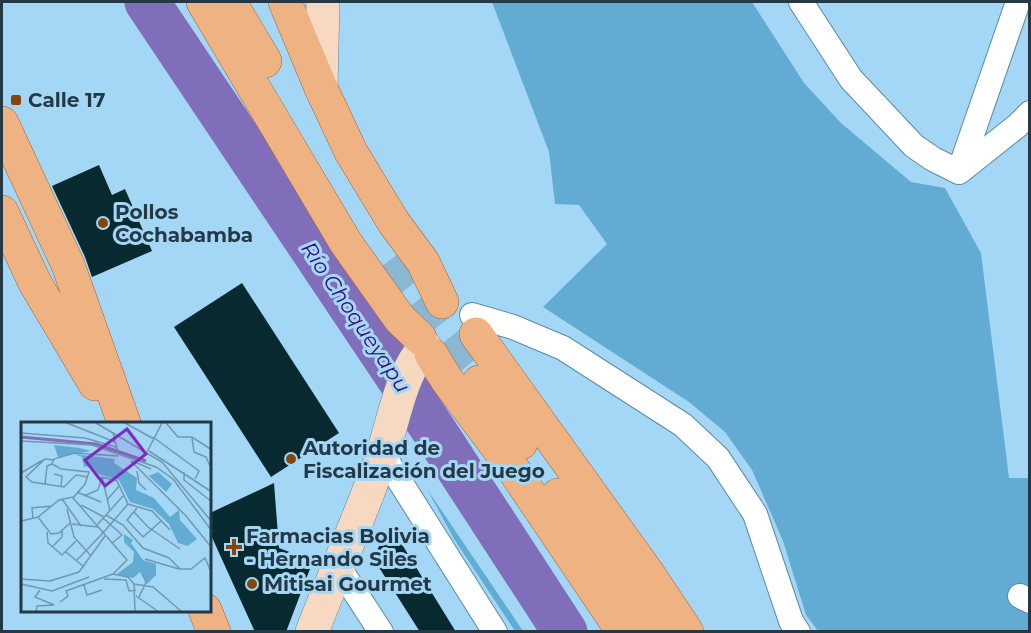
<svg xmlns="http://www.w3.org/2000/svg" width="1031" height="633" font-family="Montserrat,sans-serif">
	<style>
		.green { fill: #62acd4 }
		.lines { fill: none; stroke-linecap: round; stroke-linejoin: round }
		.river { stroke: #816ebb; stroke-width: 45 }
		.building { fill: #072a31 }
		.primary-tunnel { stroke: #8ab7d2; stroke-width: 33; stroke-dasharray: 33 16; stroke-linecap: butt }
		.street-casing { stroke: #598ba7; stroke-width: 26 }
		.secondary-casing { stroke: #598ba7; stroke-width: 34 }
		.primary-casing { stroke: #a16637; stroke-width: 34 }
		.street { stroke: #fff; stroke-width: 24 }
		.secondary { stroke: #f7d9c1; stroke-width: 33 }
		.primary { stroke: #efb282; stroke-width: 33 }
		.poi-dot { fill: #86450f; stroke: #a3d7f5; stroke-width: 2 }
		.labels { text-anchor: middle; dominant-baseline: central; stroke-width: 6; stroke-linejoin: round; paint-order: stroke }
		.poi-label { font-size: 20px; font-weight: bold; fill: #243945; stroke: #a3d7f5; text-anchor: start }
		.water-label { font-size: 21px; font-style: italic; fill: #360f6e; stroke: #a3d7f5 }
		.inset-river { fill: none; stroke: #816ebb; stroke-width: 3 }
		.inset-road { fill: none; stroke: #7098af; stroke-width: 1.5 }
		.view { fill: #7b2cbf; fill-opacity: 0.15; stroke: #7b2cbf; stroke-width: 3 }
		.inset-edge { fill: none; stroke: #243945; stroke-width: 3 }
	</style>
	<rect width="100%" height="100%" fill="#a3d7f5"/>
	<path class="green" d="M492,2H752L804,83L841,123L911,182L945,188L981,253L1009,478H1029V631H818L806,615L783,541L752,470L725,432L689,402L543,307L607,244L579,205L555,204L549,152Z
		M427,489L523,631H515L454,539Z"/>
	<g class="lines">
		<path class="river" d="M147,2L433,429L565,632"/>
	</g>
	<path class="building" d="M99,165L112,195L125,189L152,251L92,277L85,257L52,186Z
		M242,283L339,433L271,477L174,327Z
		M274,483L279,548L313,561L286,632H255L210,533V513Z
		M390,525L456,632H420L373,558Z"/>
	<g class="lines">
		<path class="primary-tunnel" d="M386,263L479,382"/>
		<defs>
			<path id="street" d="M801,2L851,79L914,146L933,159L959,172
				M959,172L1018,2
				M959,172L1017,126L1030,113
				M472,315L513,327L563,348L683,425L718,458L755,514L791,621L798,632
				M382,453L495,632
				M338,566L381,632
				M1020,596L1030,601"/>
			<path id="secondary" d="M321,88L323,2
				M312,632C335,572 362,513 383,452C394,420 401,372 425,347"/>
			<path id="primary" d="M203,2L346,243L400,319L420,338
				M230,2L265,61
				M285,2L321,88L351,152L394,223L423,262L442,302
				M2,123L68,265L124,423
				M2,212L35,283L95,384
				M476,334L647,572L687,632
				M431,354L447,380L507,460L623,632
				M479,382L521,443
				M558,495L653,632
				M205,610L214,632"/>
		</defs>
		<use href="#street" class="street-casing"/>
		<use href="#secondary" class="secondary-casing"/>
		<use href="#primary" class="primary-casing"/>
		<use href="#street" class="street"/>
		<use href="#secondary" class="secondary"/>
		<use href="#primary" class="primary"/>
	</g>
	<g class="poi-dot">
		<rect x="10" y="94" width="12" height="12" rx="3"/>
		<circle cx="103" cy="223" r="6"/>
		<circle cx="291" cy="459" r="6"/>
		<path d="M231 538h6v6h6v6h-6v6h-6v-6h-6v-6h6z"/>
		<circle cx="252" cy="584" r="6"/>
	</g>
	<g class="labels">
		<g class="poi-label">
			<text x="28" y="100">Calle 17</text>
			<text x="115" y="212">Pollos<tspan x="115" dy="23">Cochabamba</tspan></text>
			<text x="303" y="448">Autoridad de<tspan x="303" dy="23">Fiscalización del Juego</tspan></text>
			<text x="246" y="536">Farmacias Bolivia<tspan x="246" dy="23">- Hernando Siles</tspan></text>
			<text x="264" y="584">Mitisai Gourmet</text>
		</g>
		<g class="water-label">
			<text transform="translate(356 317) rotate(56)">Río Choqueyapu</text>
		</g>
	</g>
	<g transform="translate(21 422)">
		<rect width="190" height="190" fill="#a3d7f5"/>
		<path d="M33,23L59,26L70,29L37,35ZM53,32L94,37L93,41L116,56L115,68L133,76L149,95L158,88L159,98L176,117L167,124L157,121L148,102L132,87L109,80L98,58L78,52L70,44L63,45L61,35ZM137,50L151,62L145,70L128,54ZM103,112L112,118L110,121L122,138L135,142V153L126,162L119,150L112,156L96,152L112,140L113,130L103,120Z" fill="#62acd4"/>
		<path class="inset-river" d="M0,15L75,22L125,39"/>
		<path class="inset-road" d="M46,1L94,20M75,1L141,40L191,100M104,1L133,17M145,1L157,15H171L191,28M92,10L97,31M0,11L64,16L95,25M132,15L178,49L174,57M171,16L173,30L185,35L191,48M0,19L71,23L135,45L152,57L191,109M128,29L191,70M126,30L141,1M97,34L53,31L33,37L31,42L40,47L68,50L64,62L52,76L106,138L92,152L107,155L113,162L114,190M32,38L24,37L5,55L11,60L43,65L55,53L67,55M110,39L165,94L191,126M111,39L130,47M116,49L118,61L125,68M163,50V58L191,80M0,51L22,38M33,52L41,54L40,65M81,55L96,59L107,82L131,89L149,108M81,55L89,89M24,62L26,44L31,42M56,70L80,80M63,74L77,68L81,55M41,77L60,104M86,78L99,63M60,83L83,95M116,86L106,98L122,115L140,99M46,87L53,115L70,134M113,90L127,105L159,127M85,93L102,103L122,126L148,136L159,147H170L184,136L191,152M17,95L30,112L38,111L49,101M12,96L11,86L31,84M82,96L101,113L91,121M0,99L17,95L38,78L52,75M51,102L77,105M76,103L102,74M26,110L27,121L41,133L55,119M82,111L107,82M32,124L41,115V109M45,130L63,145M124,137L158,147M55,139L82,111M0,157L29,159L58,150L84,114M83,157L105,158L108,169L115,168M0,162L31,169L68,155M113,162L132,165L161,190M63,163L66,173L81,168M115,174L138,190M118,175L125,160L122,153M39,180L47,174L45,169L92,152M15,190L16,184L33,183L14,175L19,168"/>
		<path class="view" d="M106,7L125,32L84,64L64,38Z"/>
		<rect width="190" height="190" class="inset-edge"/>
	</g>
	<rect width="1031" height="633" fill="none" stroke="#243945" stroke-width="6"/>
</svg>
